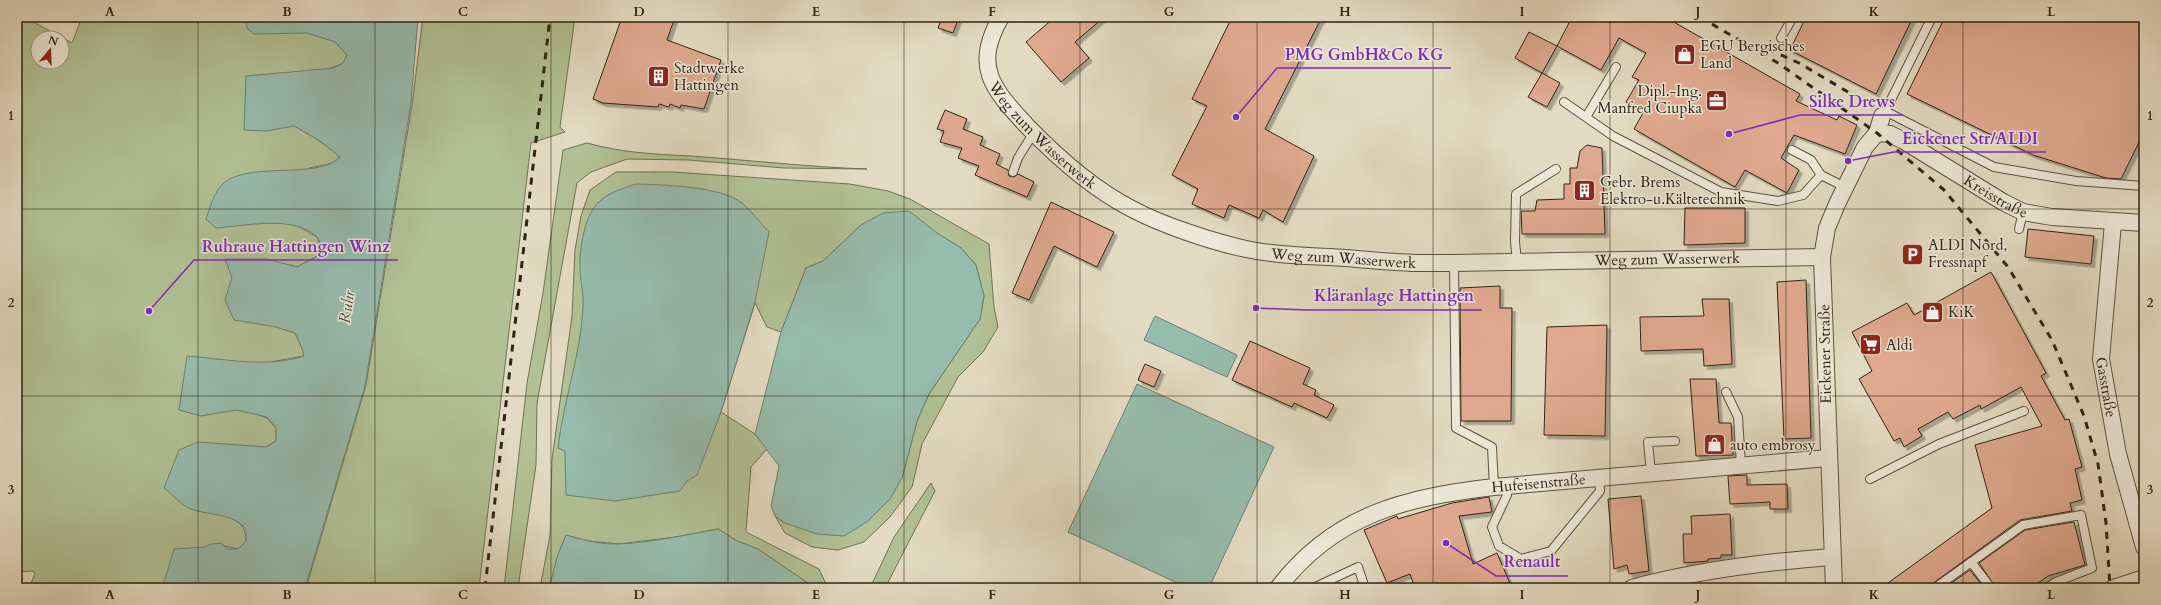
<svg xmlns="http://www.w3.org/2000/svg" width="2161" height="605" font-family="Cardo,serif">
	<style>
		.green { fill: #b1c195; stroke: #707255; fill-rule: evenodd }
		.water { fill: #96bcad; stroke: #6d7f70 }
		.building { fill: #dfa98f; stroke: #2f2315; filter: url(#shadow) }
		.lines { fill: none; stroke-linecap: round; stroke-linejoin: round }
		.service-casing { stroke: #5c5140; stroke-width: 10 }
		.minor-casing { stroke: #5c5140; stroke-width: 18 }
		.service { stroke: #ede8d7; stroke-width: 8 }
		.minor { stroke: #ede8d7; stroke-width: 16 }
		.rail { stroke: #2f2315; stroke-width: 3; stroke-dasharray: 7 7; stroke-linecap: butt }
		.grid { fill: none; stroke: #2f2315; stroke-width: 1; stroke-opacity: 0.55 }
		.labels { text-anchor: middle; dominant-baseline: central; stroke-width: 3; stroke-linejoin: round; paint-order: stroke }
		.poi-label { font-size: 15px; fill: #2f2315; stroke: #ede8d7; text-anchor: start }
		.street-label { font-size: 15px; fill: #2f2315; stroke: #ede8d7 }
		.water-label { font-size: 16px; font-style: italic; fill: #4e5143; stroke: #ede8d7 }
		.leader { fill: none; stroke: #7b2cbf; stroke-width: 1.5 }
		.callout-dot { fill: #7b2cbf; stroke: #ede8d7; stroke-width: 1.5 }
		.callout-label { font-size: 16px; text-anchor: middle; font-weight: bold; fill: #7b2cbf; stroke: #ede8d7; stroke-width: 3; stroke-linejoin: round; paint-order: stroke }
		.neatline { fill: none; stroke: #2f2315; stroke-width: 1.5 }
		.grid-label { font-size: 13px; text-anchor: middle; font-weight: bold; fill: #2f2315 }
	</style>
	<defs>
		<filter id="shadow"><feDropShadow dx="3.5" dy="3.5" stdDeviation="0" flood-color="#0004"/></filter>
	</defs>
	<rect width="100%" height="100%" fill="#e3dbc1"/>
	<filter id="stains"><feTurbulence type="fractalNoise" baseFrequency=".005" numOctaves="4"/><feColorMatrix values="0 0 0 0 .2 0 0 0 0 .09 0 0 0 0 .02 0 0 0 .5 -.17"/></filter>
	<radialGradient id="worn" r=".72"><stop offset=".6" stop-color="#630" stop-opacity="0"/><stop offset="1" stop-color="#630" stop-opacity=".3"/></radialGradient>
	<path class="green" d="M17,17H24L72,43L82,17H338L335,42L347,55L344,63L328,69L315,138L340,156L334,163L309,168L298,226L317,237L323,253L297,267L290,265L277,327L295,333L302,348L304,356L270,362L258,415L267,418L276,428V441L266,447L250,446L231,518C243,524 245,528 246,541L238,549L224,546L212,588H29L35,574L33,571L17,572ZM38,38H62V62H38Z
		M423,17H575L560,127L565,132L531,143L479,588H306L366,385L412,105Z
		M587,143C624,153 652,154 690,156C749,160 808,167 867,169L784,168L688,160L627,159L591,172L577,183L537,403L536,465L518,588H504L527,383L543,293L563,150Z
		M616,172H672L850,184L888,191L910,199L989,244L994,307L998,327L983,352L958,377L922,444L912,487L890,517L864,542L838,550L812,547L785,533L775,516L785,523L902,478L917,421L929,394L980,319L984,296L976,265L961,248L937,233L861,225L823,261L806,268L781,332L767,327L755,303L721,412L755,434L767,449L751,467L746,532L819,569L828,588H815L758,549L737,541L718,529L676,537L619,544L587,541L566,535L558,555L549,588H540L550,535L552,459L572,316L575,250L581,216L590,190Z
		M931,483L935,491L885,588H870L894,537Z"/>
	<path class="water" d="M245,17H418L411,103L365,386L305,588H165L163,586L174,549L205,547L211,544L221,543L228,549H238L246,541V529C231,512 210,516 191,509C182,506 172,494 164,488L179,450L198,442L266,447L276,441V428L267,417L236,410L201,416L179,410L187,356C225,359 267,368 304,356L302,348L295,333L276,327L234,320L225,300L232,278L225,259H266L297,267L323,253C322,248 320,240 316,236C294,215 244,226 216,228L206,219C210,208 213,196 220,187C241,159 319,181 340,157L320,141L294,126L266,131L244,130L246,76L334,68L343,63L347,55L335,42L307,33L254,34L247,28Z
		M636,184C664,185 720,186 742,203C752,212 761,223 769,232L755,302L721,412L697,475L687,481L680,491L615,501L566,495L565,451L558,448C563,401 581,355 583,307C584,294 580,281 580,268C579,252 584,222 593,209C604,193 619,190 636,184Z
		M909,211L937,233L961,248L976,265L984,296L980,319L929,394L917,421L902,478L890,499L868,521L844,536L817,534L785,523L775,516L771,506L779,466L755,434L781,332L806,268L823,261L861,225L883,213Z
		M1155,316L1237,355L1227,377L1144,340Z
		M1137,384L1274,447L1209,588H1188L1068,532Z
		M718,529L737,541L758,549L815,588H549L558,554L566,535C583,540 603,545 620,544C653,542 686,535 718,529Z"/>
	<path class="building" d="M622,17H675L667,40L721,60L704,109L681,105L680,108L670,104L669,107L659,104L658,107L603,103L593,99Z
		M942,17H959L953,33L938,28Z
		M1055,17H1104L1075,42L1089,58L1061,82L1026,42Z
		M1232,17H1322L1265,129L1314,156L1283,222L1263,210L1259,218L1229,205L1224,218L1192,204L1198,189L1172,175L1207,106L1192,99Z
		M1572,17H1665L1800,94L1796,101L1837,120L1839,116L1857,125L1845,154L1794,135L1781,158L1799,170L1787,193L1745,170L1735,187L1634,129L1643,113L1626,102L1639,80L1632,77L1646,53L1619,38L1601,70L1557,46Z
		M1806,17H1913L1876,94L1790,50Z
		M1945,17H2144V132L2121,179L2106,178L2033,155L1907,94Z
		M1529,32L1557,46L1542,73L1515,58Z
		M1542,73L1560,83L1547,107L1528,97Z
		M945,110L967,119L963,129L983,137L980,145L1000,154L996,164L1008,170L1009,176L1014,177L1018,174L1034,182L1027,197L975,175L979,166L958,158L962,148L940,142L944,131L937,129Z
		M1587,145L1602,148L1605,234H1522L1521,211H1535L1537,200L1564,199V184H1570V168H1577L1580,151Z
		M1051,202L1114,232L1097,267L1054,246L1029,300L1012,293Z
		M1685,208H1745V243L1684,245Z
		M2028,229L2094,236L2091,264L2025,257Z
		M1991,272L2046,373L2041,376L2065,420L2069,419L2082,467L2075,469L2082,500L2070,503L2072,511L2020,520L1932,584L1930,588H1881L1992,508L1975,445L2042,426L2021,387L1981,409L1980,405L1953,419L1948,412L1918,429L1922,436L1904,447L1900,438L1894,441L1859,379L1872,371L1852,332L1907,303L1914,315Z
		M1806,280L1811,438L1784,439L1777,282Z
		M1500,286V308H1512L1511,421H1461L1460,288Z
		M1702,299H1729L1732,364L1704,366L1703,349L1641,351L1640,317L1704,316Z
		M1607,325L1605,436L1544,435L1547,327Z
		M1250,341L1310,368L1303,384L1316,390L1314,395L1334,405L1327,418L1294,403L1292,407L1232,380Z
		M1145,364L1161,371L1154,387L1138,380Z
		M1690,379H1716L1719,423H1731L1733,455L1696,456Z
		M1747,475V485L1787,484L1788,509H1770V502L1730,504L1728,476Z
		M1641,496L1649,571L1629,574L1627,565L1614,569L1608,499Z
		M1489,497L1492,512L1459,516L1473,564L1497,553L1512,588H1415L1410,574L1387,583L1364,530L1397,516L1398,519L1452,503Z
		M1730,514L1732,555H1721V558L1708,559V561L1684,563L1683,534H1692L1691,516Z
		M2074,522L2085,565L2048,576L2031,588H1996L1979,563L2025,530Z
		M1970,570L1984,588H1944Z"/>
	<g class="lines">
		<defs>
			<path id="service" d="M1781,38L1793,17
				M1564,102L1613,136L1721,192L1778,201L1803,195L1821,175L1845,187
				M1885,111L1994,167L2076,181L2144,186
				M1883,116L1932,17
				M1586,117L1616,67
				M1792,150L1811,160L1821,175
				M1013,172L1018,158L1034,132
				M2019,229L2023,212
				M1517,261L1515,242L1516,194L1556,169
				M1454,262L1456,428L1492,447L1494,487
				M1726,392L1738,417L1741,465
				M1651,473L1648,442L1675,441
				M1870,479L1939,444L2024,411
				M1506,486L1507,495L1492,527L1499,546L1521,559L1551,551L1600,491L1599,477
				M1971,562L1991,588
				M1313,588L1358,567L1365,588
				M1935,588L2023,525L2081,515L2092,568L2056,582L2047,588"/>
			<g id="minor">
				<path id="s1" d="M1001,17C972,67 993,89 1027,126C1056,156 1095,190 1132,209C1162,225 1213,242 1246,249C1278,256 1313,256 1346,258C1372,260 1397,263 1423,263C1468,263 1513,262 1558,261C1646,259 1734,258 1822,257"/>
				<path id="s2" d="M1877,133L1890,134L1904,141L2003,202L2023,212L2052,217L2144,223"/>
				<path id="s3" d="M2113,223L2101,359L2118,454L2144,547"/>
				<path id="s4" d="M1278,588C1334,514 1407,497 1494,487L1828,458"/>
				<path d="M1632,588C1697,570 1764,562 1832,557"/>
				<path d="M1834,588L1822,257L1827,228L1837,204L1865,147L1877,133L1882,116"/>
				<path d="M2113,588L2144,578"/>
			</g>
		</defs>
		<use href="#service" class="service-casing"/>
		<use href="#minor" class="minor-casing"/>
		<use href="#service" class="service"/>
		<use href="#minor" class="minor"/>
		<path class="rail" d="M1700,17L1778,63L1877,133L1944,190L2008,267L2052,340L2084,416L2098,464L2106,523L2110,588
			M1768,49L1799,63L1853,95
			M485,588L550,17"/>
	</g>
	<path class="grid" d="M198,17V588M375,17V588M551,17V588M728,17V588M904,17V588M1080,17V588M1257,17V588M1433,17V588M1610,17V588M1786,17V588M1963,17V588M17,209H2144M17,396H2144"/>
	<defs>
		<symbol id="shop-square" viewBox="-11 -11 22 22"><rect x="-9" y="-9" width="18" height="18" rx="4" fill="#8f2418" stroke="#ede8d7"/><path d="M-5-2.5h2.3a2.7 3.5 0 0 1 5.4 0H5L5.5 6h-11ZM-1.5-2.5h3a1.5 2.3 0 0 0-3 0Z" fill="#fff"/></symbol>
		<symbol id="building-square" viewBox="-11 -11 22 22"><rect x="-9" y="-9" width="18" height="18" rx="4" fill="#8f2418" stroke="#ede8d7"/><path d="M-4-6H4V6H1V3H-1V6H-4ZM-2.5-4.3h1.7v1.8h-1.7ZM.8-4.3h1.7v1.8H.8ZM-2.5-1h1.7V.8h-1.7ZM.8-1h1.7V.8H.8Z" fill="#fff"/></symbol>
		<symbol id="office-square" viewBox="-11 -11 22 22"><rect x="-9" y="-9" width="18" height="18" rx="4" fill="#8f2418" stroke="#ede8d7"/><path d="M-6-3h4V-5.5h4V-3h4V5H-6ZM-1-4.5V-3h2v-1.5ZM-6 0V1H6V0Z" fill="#fff"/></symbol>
		<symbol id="parking-square" viewBox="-11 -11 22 22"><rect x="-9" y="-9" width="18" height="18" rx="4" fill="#8f2418" stroke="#ede8d7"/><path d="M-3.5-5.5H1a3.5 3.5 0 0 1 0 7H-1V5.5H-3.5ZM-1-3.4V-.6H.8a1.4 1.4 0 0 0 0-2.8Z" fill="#fff"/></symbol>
		<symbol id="supermarket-square" viewBox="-11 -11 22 22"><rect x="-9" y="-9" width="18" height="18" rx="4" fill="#8f2418" stroke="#ede8d7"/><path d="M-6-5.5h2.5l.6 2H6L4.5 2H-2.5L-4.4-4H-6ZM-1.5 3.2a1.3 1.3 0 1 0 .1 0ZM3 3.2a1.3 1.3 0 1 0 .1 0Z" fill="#fff"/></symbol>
	</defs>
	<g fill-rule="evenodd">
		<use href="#shop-square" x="1672" y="42" width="25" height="25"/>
		<use href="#building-square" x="646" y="64" width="25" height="25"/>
		<use href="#office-square" x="1704" y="88" width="25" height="25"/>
		<use href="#building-square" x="1572" y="178" width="25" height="25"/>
		<use href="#parking-square" x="1900" y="242" width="25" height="25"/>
		<use href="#shop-square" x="1920" y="300" width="25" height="25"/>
		<use href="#supermarket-square" x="1858" y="332" width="25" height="25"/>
		<use href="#shop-square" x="1702" y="432" width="25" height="25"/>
	</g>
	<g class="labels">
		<g class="poi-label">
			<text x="1700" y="46">EGU Bergisches<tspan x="1700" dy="17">Land</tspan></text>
			<text x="674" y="68">Stadtwerke<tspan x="674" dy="17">Hattingen</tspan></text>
			<text x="1702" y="91" text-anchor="end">Dipl.-Ing.<tspan x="1702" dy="17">Manfred Ciupka</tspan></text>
			<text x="1600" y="182">Gebr. Brems<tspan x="1600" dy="17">Elektro-u.Kältetechnik</tspan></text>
			<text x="1928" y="245">ALDI Nord,<tspan x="1928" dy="17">Fressnapf</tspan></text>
			<text x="1948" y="312">KiK</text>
			<text x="1886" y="345">Aldi</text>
			<text x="1730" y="445">auto embrosy</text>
		</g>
		<g class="street-label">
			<text stroke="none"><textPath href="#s1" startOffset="142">Weg zum Wasserwerk</textPath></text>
			<text stroke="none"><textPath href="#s2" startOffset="136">Kreisstraße</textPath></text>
			<text stroke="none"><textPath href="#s1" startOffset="478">Weg zum Wasserwerk</textPath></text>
			<text stroke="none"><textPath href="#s1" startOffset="802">Weg zum Wasserwerk</textPath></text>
			<text transform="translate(1825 354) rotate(-91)">Eickener Straße</text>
			<text stroke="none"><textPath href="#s3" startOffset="165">Gasstraße</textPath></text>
			<text stroke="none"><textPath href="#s4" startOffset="291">Hufeisenstraße</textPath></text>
		</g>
		<g class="water-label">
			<text transform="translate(347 307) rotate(-81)">Ruhr</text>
		</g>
	</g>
	<path class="leader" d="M1236 117L1277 68H1451M1729 134L1800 115H1903M1848 161L1894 152H2046M149 311L194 260H398M1256 308L1306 310H1482M1446 543L1496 576H1568"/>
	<g class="callout-dot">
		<circle cx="1236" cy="117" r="4"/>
		<circle cx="1729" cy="134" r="4"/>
		<circle cx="1848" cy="161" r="4"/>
		<circle cx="149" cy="311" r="4"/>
		<circle cx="1256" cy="308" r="4"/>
		<circle cx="1446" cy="543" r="4"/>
	</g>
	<g class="callout-label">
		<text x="1364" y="60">PMG GmbH&amp;Co KG</text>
		<text x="1852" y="107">Silke Drews</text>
		<text x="1970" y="144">Eickener Str/ALDI</text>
		<text x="296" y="252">Ruhraue Hattingen Winz</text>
		<text x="1394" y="301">Kläranlage Hattingen</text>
		<text x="1532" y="567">Renault</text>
	</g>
	<rect width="2161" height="605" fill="none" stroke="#e3dbc1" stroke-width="44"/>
	<g transform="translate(50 50) rotate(19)"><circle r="19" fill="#ede8d7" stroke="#a19989"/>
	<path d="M0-3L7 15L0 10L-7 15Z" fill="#8f2418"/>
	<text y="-6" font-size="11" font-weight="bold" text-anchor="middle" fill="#2f2315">N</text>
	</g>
	<rect x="22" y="22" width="2117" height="561" class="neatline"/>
	<g class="grid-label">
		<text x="110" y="16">A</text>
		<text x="287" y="16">B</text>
		<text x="463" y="16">C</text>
		<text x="639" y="16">D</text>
		<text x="816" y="16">E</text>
		<text x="992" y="16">F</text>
		<text x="1169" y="16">G</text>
		<text x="1345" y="16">H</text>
		<text x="1522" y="16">I</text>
		<text x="1698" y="16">J</text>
		<text x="1874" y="16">K</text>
		<text x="2051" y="16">L</text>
		<text x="11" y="120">1</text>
		<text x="2150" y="120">1</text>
		<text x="11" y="307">2</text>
		<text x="2150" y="307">2</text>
		<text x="11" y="494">3</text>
		<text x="2150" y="494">3</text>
		<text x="110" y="599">A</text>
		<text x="287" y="599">B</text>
		<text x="463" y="599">C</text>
		<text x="639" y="599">D</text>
		<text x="816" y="599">E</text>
		<text x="992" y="599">F</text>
		<text x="1169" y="599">G</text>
		<text x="1345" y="599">H</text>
		<text x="1522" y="599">I</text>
		<text x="1698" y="599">J</text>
		<text x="1874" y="599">K</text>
		<text x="2051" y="599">L</text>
	</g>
	<rect width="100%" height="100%" filter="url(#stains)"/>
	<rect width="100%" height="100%" fill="url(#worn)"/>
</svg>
